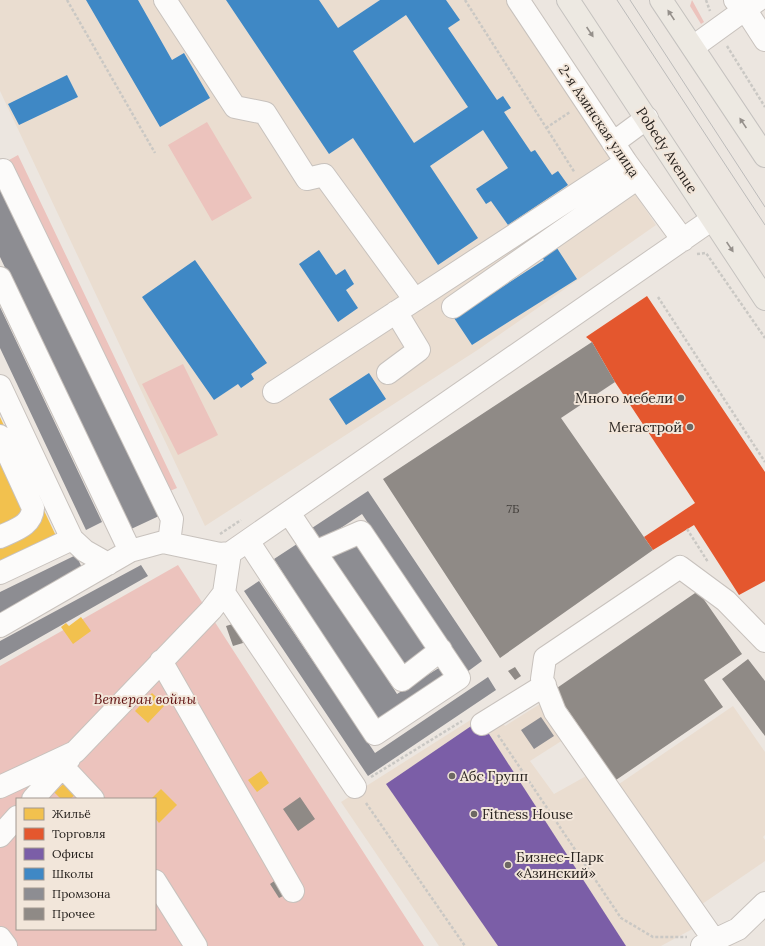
<svg xmlns="http://www.w3.org/2000/svg" width="765" height="946" font-family="Lora,serif">
	<style>
		.built { fill: #eaddd0 }
		.green { fill: #ecc3bd; fill-rule: evenodd }
		.homes { fill: #f2c14e }
		.shops { fill: #e4572e }
		.offices { fill: #7b5ea7 }
		.schools { fill: #3f88c5; fill-rule: evenodd }
		.industry { fill: #8d8d92 }
		.building { fill: #8f8a86 }
		.lines { fill: none; stroke-linecap: round; stroke-linejoin: round }
		.minor-casing { stroke: #c8c2bd; stroke-width: 24 }
		.major-casing { stroke: #c5c2bf; stroke-width: 24 }
		.path { stroke: #cac8c4; stroke-width: 2.5; stroke-dasharray: 3 2; stroke-linecap: butt }
		.minor { stroke: #fcfbfa; stroke-width: 22 }
		.major { stroke: #ede9e2; stroke-width: 22 }
		.tram { stroke: #bcbbba; stroke-width: 1 }
		.oneway { fill: #95908b }
		.poi-dot { fill: #6d6863; stroke: #f2e6da; stroke-width: 1.5 }
		.labels { text-anchor: middle; dominant-baseline: central; stroke-width: 4; stroke-linejoin: round; paint-order: stroke }
		.number-label { font-size: 12px; fill: #423e3a }
		.street-label { font-size: 14px; fill: #292420; stroke: #f2e6da }
		.poi-label { font-size: 14px; fill: #292420; stroke: #f2e6da; text-anchor: start }
		.park-label { font-size: 14px; font-style: italic; fill: #5f1010; stroke: #f2e6da }
	</style>
	<rect width="100%" height="100%" fill="#ece6e0"/>
	<path class="built" d="M0,0H506L656,225L479,349L205,526L0,91Z
		M540,704L563,740L530,761L554,794L588,775L603,795L733,706L765,752V835L763,837L765,840V861L689,913L698,926L661,946H439L341,802L491,707L505,726Z"/>
	<path class="green" d="M692,0L704,22L701,24L690,6Z
		M207,122L252,198L212,221L168,145Z
		M18,155L177,488L165,493L9,160Z
		M183,364L218,435L178,455L142,384Z
		M178,565L424,946H0V666ZM17,799H155V929H17Z"/>
	<path class="homes" d="M0,417L56,536L0,562Z
		M81,617L91,631L73,644L61,627L66,623L69,626Z
		M152,693L165,705L148,723L135,711Z
		M261,771L269,783L257,792L248,780Z
		M72,777L76,794L70,799H61L54,792Z
		M161,789L177,805L159,823L155,818V813L157,811L155,809V799H151Z"/>
	<path class="shops" d="M647,296L765,472V581L739,595L694,525L653,550L644,537L695,503L615,382L592,342L586,337Z"/>
	<path class="offices" d="M480,720L626,946H498L386,784Z"/>
	<path class="schools" d="M86,0H138L172,60L184,53L210,98L160,127Z
		M226,0H319L338,28L380,0H446L460,20L448,28L497,100L503,96L511,108L504,112L531,152L535,150L552,175L558,171L568,185L508,225L491,201L486,204L476,189L508,168L483,130L430,166L478,238L438,265L353,138L329,154ZM406,15L468,107L414,143L353,51Z
		M67,75L78,97L19,125L8,104Z
		M555,245L577,279L472,345L454,318L544,260L540,255Z
		M319,250L336,275L345,269L354,284L346,290L358,308L338,322L299,264Z
		M195,260L267,363L251,374L254,379L241,388L238,384L214,400L142,297Z
		M369,373L386,399L346,425L329,399Z"/>
	<path class="industry" d="M0,186L159,516L129,530L0,257Z
		M0,307L102,522L86,530L0,348Z
		M368,491L482,661L467,672L362,514L321,541L312,528Z
		M358,541L429,653L404,669L332,557Z
		M300,542L397,694L442,666L451,680L380,725L274,559Z
		M76,555L84,572L0,613V592Z
		M141,565L148,576L0,660V641Z
		M259,581L375,753L488,677L496,690L368,776L244,591Z
		M541,717L554,736L534,749L521,730Z"/>
	<path class="building" d="M592,342L615,382L561,418L653,550L500,658L383,479Z
		M698,591L742,654L704,680L723,707L616,780L554,690Z
		M236,623L243,643L233,646L226,626Z
		M748,659L765,681V736L722,679Z
		M515,667L521,676L515,680L508,671Z
		M300,797L315,819L298,831L283,809Z
		M283,875L285,895L279,898L270,884Z"/>
	<g class="lines">
		<defs>
			<path id="minor" d="M165,0L235,107L265,113L307,179L324,175L415,300
				M518,0L626,162L683,240
				M735,0L745,9L765,40
				M693,47L758,0
				M613,143L647,118
				M3,170L172,519L169,543
				M0,278L130,551
				M453,307L638,178
				M388,373L419,350L396,312
				M0,386L72,539L0,573
				M274,392L626,162
				M0,436L33,508C32,526 14,530 0,537
				M72,539L85,551L108,564
				M248,541L375,734L459,678L361,532L315,552L289,513
				M315,552L402,680L441,650
				M224,593L355,787
				M0,626L130,551L163,542L220,554L230,553L711,220
				M161,661L293,891
				M482,724L545,685
				M63,767L93,799
				M0,787L75,752L211,610L224,593L230,553
				M33,799L69,759
				M0,836L17,817
				M155,881L196,946
				M0,938L6,946
				M714,940L555,712L542,679L545,658L680,567L726,601L765,641
				M702,946L738,929L765,903"/>
			<path id="major" d="M568,0L765,299
				M661,0L765,156"/>
		</defs>
		<use href="#minor" class="minor-casing"/>
		<use href="#major" class="major-casing"/>
		<path class="path" d="M67,0L155,153
			M465,0L575,173
			M706,0L710,11
			M727,46L765,107
			M546,128L570,112
			M697,254L706,253L765,338
			M658,297L765,462
			M687,529L708,562
			M220,534L241,520
			M498,735L621,918L653,937H687
			M371,777L462,721
			M366,803L465,946"/>
		<use href="#minor" class="minor"/>
		<use href="#major" class="major"/>
		<path class="tram" d="M617,0L765,225
			M630,0L765,207"/>
	</g>
	<defs><path id="oneway-solid" d="M-6-.8H1V-3.2L6.5 0L1 3.2V.8H-6Z"/></defs>
	<g class="oneway">
		<use href="#oneway-solid" transform="translate(671 15) rotate(-124)"/>
		<use href="#oneway-solid" transform="translate(590 32) rotate(56)"/>
		<use href="#oneway-solid" transform="translate(743 123) rotate(-124)"/>
		<use href="#oneway-solid" transform="translate(730 247) rotate(56)"/>
	</g>
	<g class="poi-dot">
		<circle cx="681" cy="398" r="4"/>
		<circle cx="690" cy="427" r="4"/>
		<circle cx="452" cy="776" r="4"/>
		<circle cx="474" cy="814" r="4"/>
		<circle cx="508" cy="865" r="4"/>
	</g>
	<g class="labels">
		<g class="number-label">
			<text x="513" y="508">7Б</text>
		</g>
		<g class="street-label">
			<text transform="translate(599 121) rotate(56)">2-я Азинская улица</text>
			<text transform="translate(667 150) rotate(57)">Pobedy Avenue</text>
		</g>
		<g class="poi-label">
			<text x="673" y="398" text-anchor="end">Много мебели</text>
			<text x="682" y="427" text-anchor="end">Мегастрой</text>
			<text x="460" y="776">Абс Групп</text>
			<text x="482" y="814">Fitness House</text>
			<text x="516" y="857">Бизнес-Парк<tspan x="516" dy="16">«Азинский»</tspan></text>
		</g>
		<g class="park-label">
			<text x="145" y="699">Ветеран войны</text>
		</g>
	</g>
	<rect x="16" y="798" width="140" height="132" fill="#f2e6da" stroke="#a29890"/>
	<rect x="24" y="808" width="20" height="12" fill="#f2c14e" stroke="#a29890"/>
	<text x="52" y="818" font-size="12" fill="#292420">Жильё</text>
	<rect x="24" y="828" width="20" height="12" fill="#e4572e" stroke="#a29890"/>
	<text x="52" y="838" font-size="12" fill="#292420">Торговля</text>
	<rect x="24" y="848" width="20" height="12" fill="#7b5ea7" stroke="#a29890"/>
	<text x="52" y="858" font-size="12" fill="#292420">Офисы</text>
	<rect x="24" y="868" width="20" height="12" fill="#3f88c5" stroke="#a29890"/>
	<text x="52" y="878" font-size="12" fill="#292420">Школы</text>
	<rect x="24" y="888" width="20" height="12" fill="#8d8d92" stroke="#a29890"/>
	<text x="52" y="898" font-size="12" fill="#292420">Промзона</text>
	<rect x="24" y="908" width="20" height="12" fill="#8f8a86" stroke="#a29890"/>
	<text x="52" y="918" font-size="12" fill="#292420">Прочее</text>
</svg>
